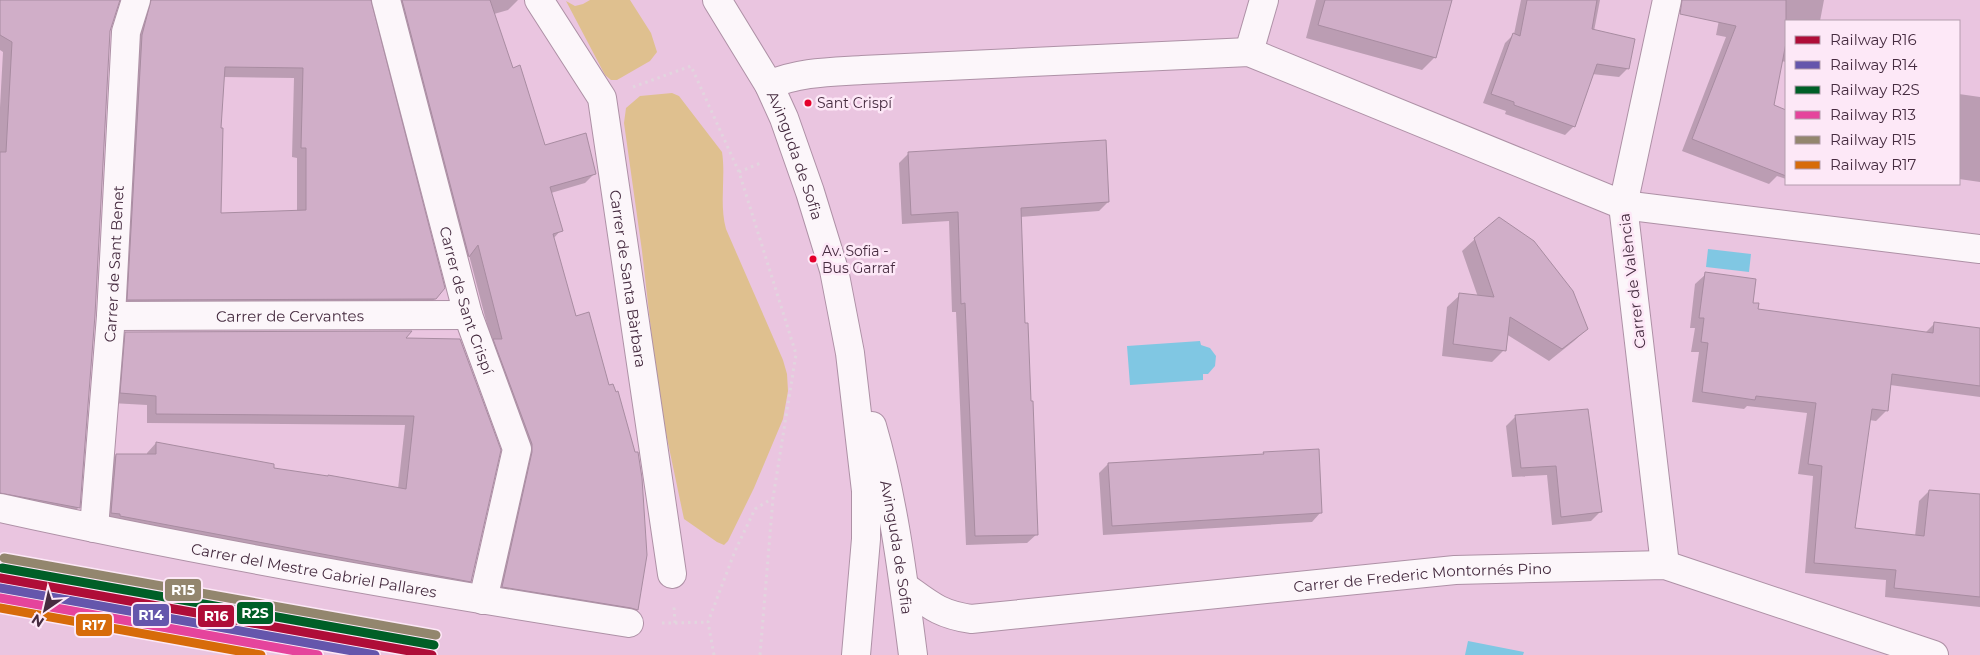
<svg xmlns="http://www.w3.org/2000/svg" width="1980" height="655" font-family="Montserrat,sans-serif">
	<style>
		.green { fill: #dfc08f }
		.water { fill: #80c7e3 }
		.shadow { fill: #0003; fill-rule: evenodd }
		.building { fill: #d0aec8; stroke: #a88ca1; fill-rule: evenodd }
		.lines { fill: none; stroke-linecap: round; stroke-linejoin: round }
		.minor-casing { stroke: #ae91a6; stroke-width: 30 }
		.tertiary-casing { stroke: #ae91a6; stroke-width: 30 }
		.path { stroke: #e2d5de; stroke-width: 3; stroke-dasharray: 2.5 4; stroke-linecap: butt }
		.minor { stroke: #fcf6fa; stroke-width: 28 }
		.tertiary { stroke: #fcf6fa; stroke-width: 28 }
		.rail-1-casing { stroke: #fde8f7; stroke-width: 12 }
		.rail-2-casing { stroke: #fde8f7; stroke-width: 12 }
		.rail-3-casing { stroke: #fde8f7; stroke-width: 12 }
		.rail-4-casing { stroke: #fde8f7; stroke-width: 12 }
		.rail-5-casing { stroke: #fde8f7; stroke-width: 12 }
		.rail-6-casing { stroke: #fde8f7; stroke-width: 12 }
		.rail-1 { stroke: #af0d38; stroke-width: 9 }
		.rail-2 { stroke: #6556ac; stroke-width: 9 }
		.rail-3 { stroke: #005f27; stroke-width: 9 }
		.rail-4 { stroke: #e5449c; stroke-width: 9 }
		.rail-5 { stroke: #93866e; stroke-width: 9 }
		.rail-6 { stroke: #d76b0a; stroke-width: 9 }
		.bus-dot { fill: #e4002b; stroke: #fde8f7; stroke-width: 2 }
		.labels { text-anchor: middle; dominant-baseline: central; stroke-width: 5; stroke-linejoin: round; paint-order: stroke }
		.bus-label { font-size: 14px; fill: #462c40; stroke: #fde8f7; text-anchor: start }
		.street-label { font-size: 15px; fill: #462c40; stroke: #fde8f7 }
		.line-badge { stroke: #fde8f7; stroke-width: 2 }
		.badge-label { font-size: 14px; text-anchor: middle; font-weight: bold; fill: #fff }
	</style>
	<rect width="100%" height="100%" fill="#eac5e0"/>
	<path class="green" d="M590,0H630L651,33L657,52L650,61L617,80H611L605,75L566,1L575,6L583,4Z
		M672,93L679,96L722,152C726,177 719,203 726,229L783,360L787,374L788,391L783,419L754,488L728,541L724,545L717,542L684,519L659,400L642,251L624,123L626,108L640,96Z"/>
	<path class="water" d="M1708,249L1751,254L1749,272L1706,267Z
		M1200,341L1201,345L1210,348L1216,356L1215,366L1208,374H1203V380L1130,385L1127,346Z
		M1468,641L1524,652L1523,655H1465Z"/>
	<path class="shadow" d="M0,0H118L109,31L79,507L69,517L0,503V107L3,52L0,50Z
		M138,0H370L435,299L425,309L118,310ZM223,77L294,78L292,157L297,158V212L220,214L219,129Z
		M388,0H518L508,10L494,14L513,70L544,147L595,173L585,183L551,193L561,230L553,239L646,555L636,610L627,619L493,596L523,463L469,255L459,265Z
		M1316,0H1450L1435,57L1422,70L1306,38Z
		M1521,0H1600L1594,31L1628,68L1619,77L1592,74L1574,126L1565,135L1505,114L1506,111L1483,103L1505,43L1514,34Z
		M1723,0H1824L1820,21H1786V62L1781,61L1772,106L1786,112V179L1777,176L1769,184L1682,151L1726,37L1716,35Z
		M1959,94L1980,97V182L1959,179Z
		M908,154L1108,202L1099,211L1020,217L1024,324L1037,534L1027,543L966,545L956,312H952L949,221L902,224L899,163Z
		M1475,239L1587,329L1574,341L1549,361L1506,334L1504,350L1492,362L1442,356L1447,307L1460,295L1478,297L1462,251Z
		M1706,274L1752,304L1757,310L1925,333L1935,323L1980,329V397L1890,385L1886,411L1876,421L1869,420L1853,529L1915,536L1919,501L1929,491L1980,495V607L1885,597L1886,580L1805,573L1813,476L1798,474L1807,413L1747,406L1744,409L1692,402L1699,352H1691L1695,328H1690L1695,284Z
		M126,333L403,339L470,581L460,591L102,522L106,465L116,455H147V453L156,443L273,469L398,489L405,425L147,423V405L111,403L116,343Z
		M1516,416L1601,511L1591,521L1552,525L1547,475L1512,477L1506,426Z
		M1264,453L1321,512L1312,522L1103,535L1099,473L1108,464L1262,456Z"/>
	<path class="building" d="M0,0H120L110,31L95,315L80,508L0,493V152H6L12,42L0,35Z
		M151,0H371L445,288L436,299L127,300L142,35ZM225,67L303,68L301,148H306V210L221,213L223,128H221Z
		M402,0H490L513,68L520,65L545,145L586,133L596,174L550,187L563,231L553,234L576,316L589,312L609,385L613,384L616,392L618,391L635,452H638L642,478L647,555L638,610L631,608L502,587L532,452V444L493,339H502L478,245L469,257Z
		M1325,0H1452L1436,58L1318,25Z
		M1527,0H1597L1592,29L1635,39L1629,69L1597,64L1575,127L1514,105V102L1491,94L1513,33L1520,36Z
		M1682,0H1786V43L1774,105L1786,110V176L1692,139L1736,26L1680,14Z
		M1106,140L1109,202L1021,208L1025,323H1028L1031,401H1033L1038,535L975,536L965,303L961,304L958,212L911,215L908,152Z
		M1499,217L1534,241L1573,291L1588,329L1562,349L1510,317L1506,351L1453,344L1459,293L1494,297L1474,238Z
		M1705,272L1756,279L1753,303H1759L1758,309L1933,333L1934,322L1980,328V386L1892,374L1888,411L1872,409L1855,528L1924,536L1929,490L1980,494V597L1894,588L1896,570L1814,563L1822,466L1808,464L1816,403L1756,396L1755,400L1702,392L1708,343L1701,342L1704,318H1699Z
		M412,331L406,338L460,339L501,450L471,582L120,516V514L111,513L116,454H156V442L274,464V468L328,476V475L406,489L414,416L156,414V396L120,393L125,332Z
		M1588,409L1602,512L1561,517L1556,466L1521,468L1515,415Z
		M1319,449L1322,513L1112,526L1108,463L1264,454L1263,452Z"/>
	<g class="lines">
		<defs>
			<g id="minor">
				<path id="s1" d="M386,0L468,315L517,449L483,600"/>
				<path id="s2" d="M539,0L602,98L672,574"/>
				<path d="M1249,52L1264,0"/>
				<path d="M769,85C799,72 830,72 862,70L1249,52L1623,205L1980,249"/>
				<path id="s3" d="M111,316L468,315"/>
				<path id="s4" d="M0,508C208,554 419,590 629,623"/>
				<path id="s5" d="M94,528L111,316L126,32L136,0"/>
				<path d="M1665,565L1623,205L1667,0"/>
				<path id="s6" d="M905,587C930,605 939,614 971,619L1455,570L1665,565L1934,655"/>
			</g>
			<g id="tertiary">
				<path id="s7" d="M717,0L769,85L784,118L810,192L834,270L850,353L866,491V539L856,655"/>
				<path id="s8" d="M872,426C894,501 903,578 913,655"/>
			</g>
		</defs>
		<use href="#minor" class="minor-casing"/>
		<use href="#tertiary" class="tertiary-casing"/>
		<path class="path" d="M633,87L691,66L739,172L796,354L773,498L760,655
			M739,172L763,162
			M662,623H675L674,607
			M675,623L708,622
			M714,655L708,622L735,551L755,509L773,498"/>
		<use href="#minor" class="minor"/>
		<use href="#tertiary" class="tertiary"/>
		<defs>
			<path id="rail-1" d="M0,578L432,655"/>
			<path id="rail-2" d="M0,588L375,655"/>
			<path id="rail-3" d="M2,568L434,645"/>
			<path id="rail-4" d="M0,598L318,655"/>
			<path id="rail-5" d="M4,558L436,635"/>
			<path id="rail-6" d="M0,608L261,655"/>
		</defs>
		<use href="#rail-1" class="rail-1-casing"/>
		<use href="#rail-2" class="rail-2-casing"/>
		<use href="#rail-3" class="rail-3-casing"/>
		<use href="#rail-4" class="rail-4-casing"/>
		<use href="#rail-5" class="rail-5-casing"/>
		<use href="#rail-6" class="rail-6-casing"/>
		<use href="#rail-1" class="rail-1"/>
		<use href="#rail-2" class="rail-2"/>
		<use href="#rail-3" class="rail-3"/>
		<use href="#rail-4" class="rail-4"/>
		<use href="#rail-5" class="rail-5"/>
		<use href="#rail-6" class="rail-6"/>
	</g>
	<g class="bus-dot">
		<circle cx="808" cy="103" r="4.5"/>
		<circle cx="813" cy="259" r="4.5"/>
	</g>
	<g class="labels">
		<g class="bus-label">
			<text x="817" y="103">Sant Crispí</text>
			<text x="822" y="251">Av. Sofia -<tspan x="822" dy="17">Bus Garraf</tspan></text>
		</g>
		<g class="street-label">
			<text stroke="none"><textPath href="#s7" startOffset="175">Avinguda de Sofia</textPath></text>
			<text stroke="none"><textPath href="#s5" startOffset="265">Carrer de Sant Benet</textPath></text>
			<text stroke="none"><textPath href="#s2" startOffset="299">Carrer de Santa Bàrbara</textPath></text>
			<text transform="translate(1632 281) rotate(-97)">Carrer de València</text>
			<text stroke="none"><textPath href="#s1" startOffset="311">Carrer de Sant Crispí</textPath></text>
			<text stroke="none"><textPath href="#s3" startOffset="179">Carrer de Cervantes</textPath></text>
			<text stroke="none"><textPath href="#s8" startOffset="124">Avinguda de Sofia</textPath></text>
			<text stroke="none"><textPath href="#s4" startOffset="320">Carrer del Mestre Gabriel Pallares</textPath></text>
			<text stroke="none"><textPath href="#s6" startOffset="528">Carrer de Frederic Montornés Pino</textPath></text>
		</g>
	</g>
	<g class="line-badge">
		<rect x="164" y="578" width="38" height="24" rx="5" fill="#93866e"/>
		<rect x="236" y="601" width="38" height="24" rx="5" fill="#005f27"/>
		<rect x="132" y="603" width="38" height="24" rx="5" fill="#6556ac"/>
		<rect x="197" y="604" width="38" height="24" rx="5" fill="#af0d38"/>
		<rect x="75" y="613" width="38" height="24" rx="5" fill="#d76b0a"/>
	</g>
	<g class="badge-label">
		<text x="183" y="595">R15</text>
		<text x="255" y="618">R2S</text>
		<text x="151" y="620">R14</text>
		<text x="216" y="621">R16</text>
		<text x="94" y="630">R17</text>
	</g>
	<rect x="1785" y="20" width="175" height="165" fill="#fde8f7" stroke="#b49dae"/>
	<rect x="1795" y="36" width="25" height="8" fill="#af0d38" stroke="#b49dae"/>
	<text x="1830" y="45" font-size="15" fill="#462c40">Railway R16</text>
	<rect x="1795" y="61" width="25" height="8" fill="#6556ac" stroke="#b49dae"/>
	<text x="1830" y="70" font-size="15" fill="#462c40">Railway R14</text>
	<rect x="1795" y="86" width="25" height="8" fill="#005f27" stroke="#b49dae"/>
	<text x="1830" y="95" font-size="15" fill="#462c40">Railway R2S</text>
	<rect x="1795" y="111" width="25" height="8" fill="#e5449c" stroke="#b49dae"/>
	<text x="1830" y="120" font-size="15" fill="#462c40">Railway R13</text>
	<rect x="1795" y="136" width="25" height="8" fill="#93866e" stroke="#b49dae"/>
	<text x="1830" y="145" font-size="15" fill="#462c40">Railway R15</text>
	<rect x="1795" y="161" width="25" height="8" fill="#d76b0a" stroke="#b49dae"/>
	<text x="1830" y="170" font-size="15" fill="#462c40">Railway R17</text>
	<g transform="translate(45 610) rotate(214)" stroke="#fde8f7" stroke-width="4" paint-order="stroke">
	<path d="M0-4L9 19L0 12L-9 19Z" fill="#462c40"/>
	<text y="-8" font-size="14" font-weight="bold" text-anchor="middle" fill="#462c40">N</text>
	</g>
</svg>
